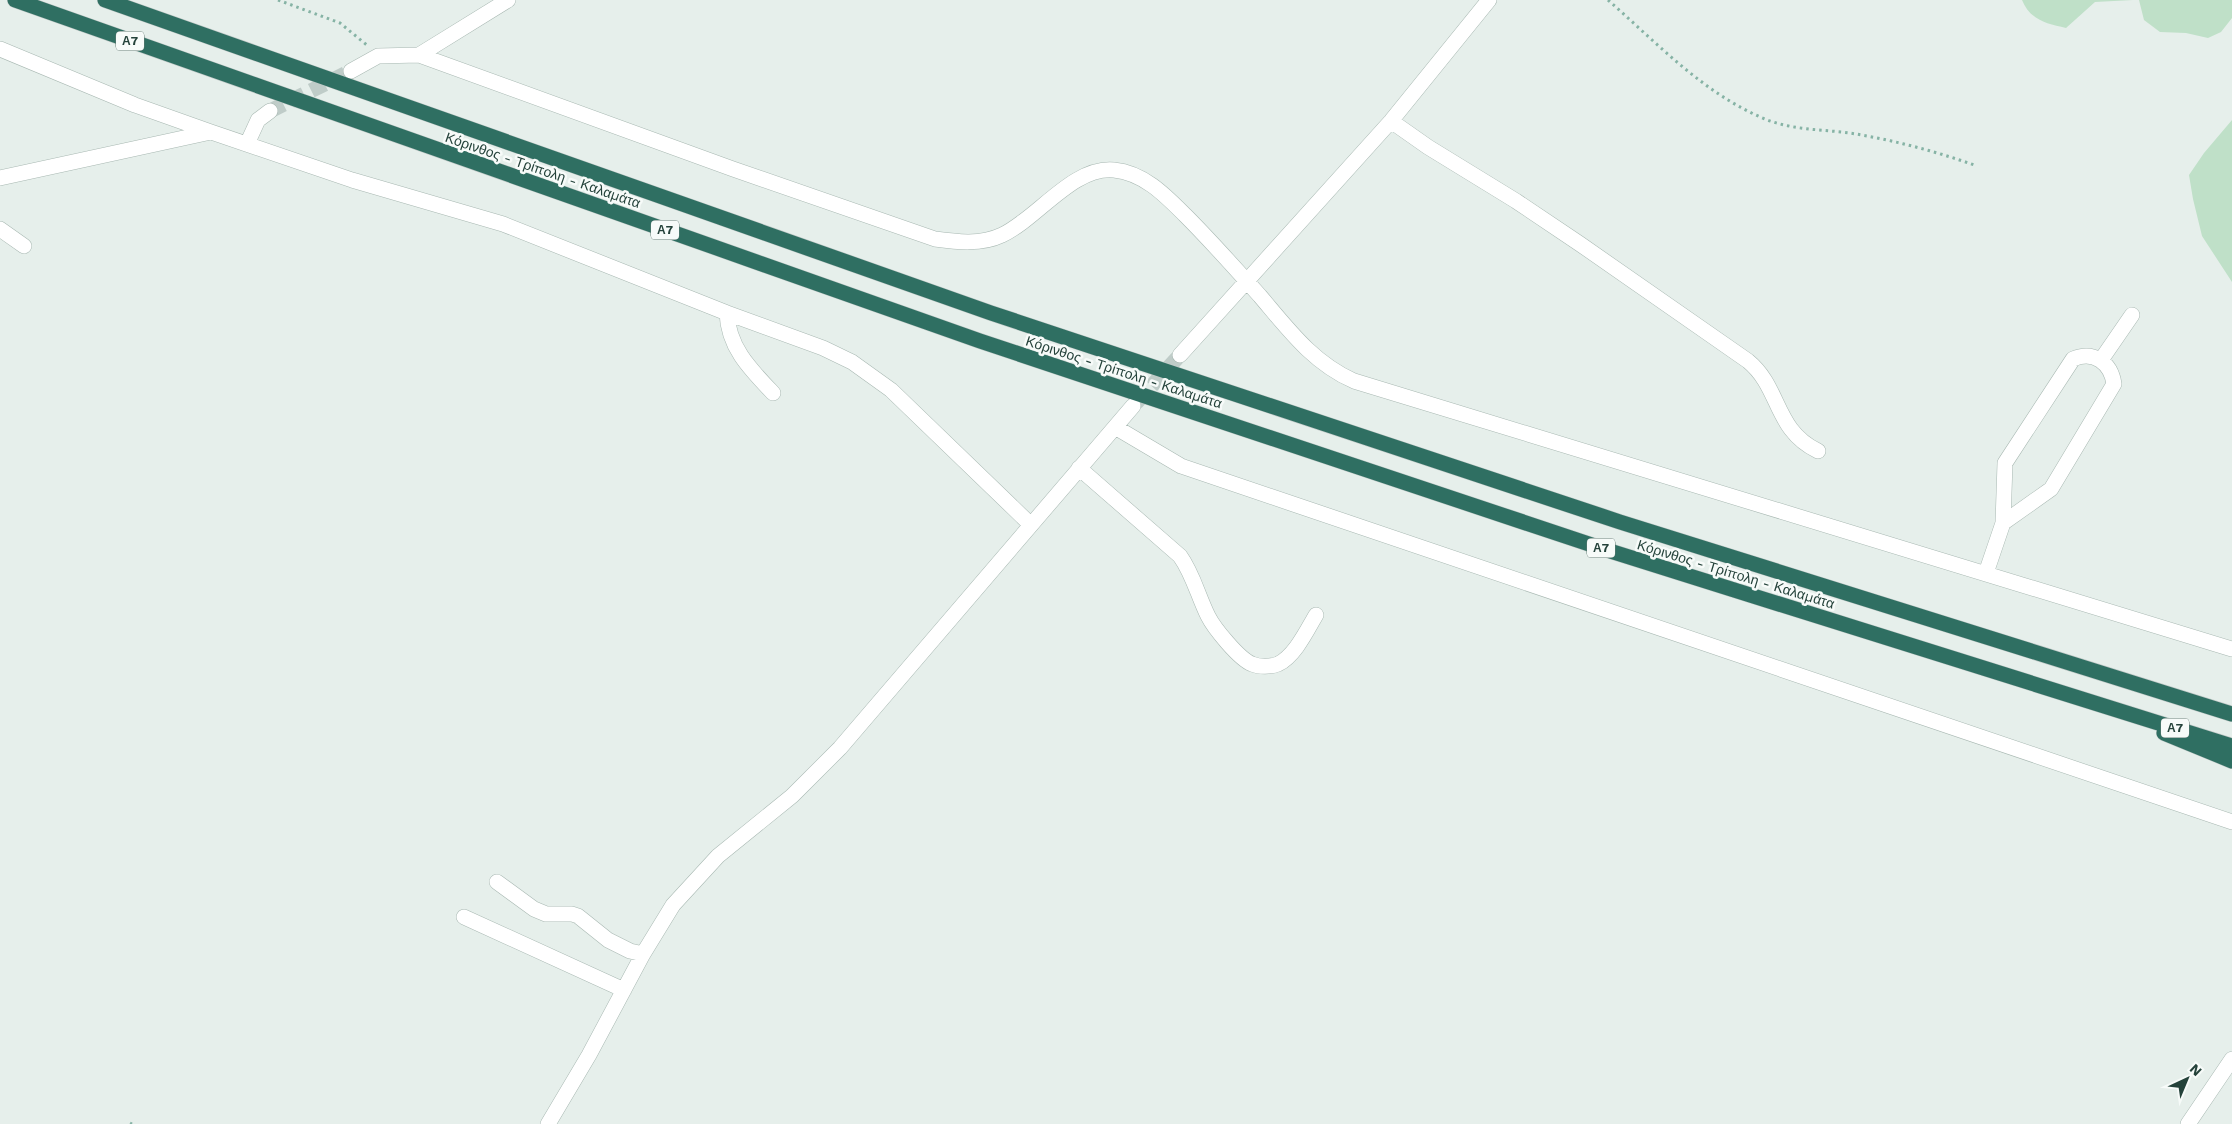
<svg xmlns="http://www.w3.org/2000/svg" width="2232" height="1124" font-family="'Work Sans',sans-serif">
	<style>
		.green { fill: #bfe0c8 }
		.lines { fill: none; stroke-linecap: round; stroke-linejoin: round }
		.minor-tunnel { stroke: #bfccc8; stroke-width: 15; stroke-dasharray: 15 8; stroke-linecap: butt }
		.minor-casing { stroke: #a8b8b2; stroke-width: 16 }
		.highway-casing { stroke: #c2cac8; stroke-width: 16 }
		.path { stroke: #86b3a5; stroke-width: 3; stroke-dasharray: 2.5 4; stroke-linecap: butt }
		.minor { stroke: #fff; stroke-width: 15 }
		.highway { stroke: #2f6f62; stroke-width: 15 }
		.labels { text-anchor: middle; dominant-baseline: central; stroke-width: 5; stroke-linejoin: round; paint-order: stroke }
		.shield { fill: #f7fbf9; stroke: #637a73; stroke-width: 1 }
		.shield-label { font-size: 12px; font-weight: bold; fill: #24423a }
		.street-label { font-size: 14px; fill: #24423a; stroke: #f7fbf9 }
	</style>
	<rect width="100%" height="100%" fill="#e6efeb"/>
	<path class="green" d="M2022,0H2133L2095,2L2066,28C2047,24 2030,20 2022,0Z
		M2139,0H2232V18L2221,32L2208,38L2186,33L2160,32L2144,20Z
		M2232,120V282L2202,236L2193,199L2189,175L2204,153Z"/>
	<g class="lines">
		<path class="minor-tunnel" d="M270,111L351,71
			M1136,403L1180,355"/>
		<defs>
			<path id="minor" d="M0,49L135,105L211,132L352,180L503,224L727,313L823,348L852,362L891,390L1031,525
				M419,55L733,169L935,239C957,242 981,245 1002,235C1038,218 1073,166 1114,170C1144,173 1165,195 1185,215C1211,241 1235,268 1260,296C1288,329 1313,363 1354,381L2232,649
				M351,71L378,56L419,55L508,0
				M1391,121L1428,147L1516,201L1580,244L1748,361C1781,388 1774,430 1818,451
				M247,144L258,120L270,111
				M0,178L211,132
				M0,229L24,246
				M727,313C728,347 750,369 773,393
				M1180,355L1391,121L1489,0
				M2101,360L2132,315
				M1115,427L1181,466L2232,822
				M1079,468L1180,556C1193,574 1198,596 1208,616C1214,628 1239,659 1252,664C1259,667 1271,667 1278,664C1295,656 1307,630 1316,615
				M1986,573L2003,523L2005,463L2073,359C2094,350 2111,363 2114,384L2051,489L2003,523
				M497,882L534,909L546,914H572L578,916L608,940L630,951L643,954
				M464,917L624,990
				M548,1124L589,1055L643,954L673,905L718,856L792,796L840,748L1133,406
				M2188,1124L2232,1059"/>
			<path id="highway" d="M15,0L980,341L1610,551L2232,746
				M105,0L991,313L1620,522L2232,714
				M2164,733L2232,761"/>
		</defs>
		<use href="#minor" class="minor-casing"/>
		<use href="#highway" class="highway-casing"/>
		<path class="path" d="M278,0L340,23L368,46
			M1608,0C1657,43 1704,94 1765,119C1794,131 1826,129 1856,134C1897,141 1938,152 1977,166
			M130,1123L132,1124"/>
		<use href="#minor" class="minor"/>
		<use href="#highway" class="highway"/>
	</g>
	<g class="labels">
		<g class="shield">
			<rect x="116" y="31.5" width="28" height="19" rx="4"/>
			<rect x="651" y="220.5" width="28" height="19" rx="4"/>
			<rect x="1587" y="538.5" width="28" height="19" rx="4"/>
			<rect x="2161" y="718.5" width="28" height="19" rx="4"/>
		</g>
		<g class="shield-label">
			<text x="130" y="41">Α7</text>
			<text x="665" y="230">Α7</text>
			<text x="1601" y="548">Α7</text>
			<text x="2175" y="728">Α7</text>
		</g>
		<g class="street-label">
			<text transform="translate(543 170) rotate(19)">Κόρινθος - Τρίπολη - Καλαμάτα</text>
			<text transform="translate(1124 372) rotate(18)">Κόρινθος - Τρίπολη - Καλαμάτα</text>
			<text transform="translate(1736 574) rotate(17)">Κόρινθος - Τρίπολη - Καλαμάτα</text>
		</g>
	</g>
	<g transform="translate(2187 1079) rotate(44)" stroke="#f7fbf9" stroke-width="4" paint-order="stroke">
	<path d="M0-4L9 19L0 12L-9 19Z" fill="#24423a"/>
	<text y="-8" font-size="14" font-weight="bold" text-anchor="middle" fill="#24423a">N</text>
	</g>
</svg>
